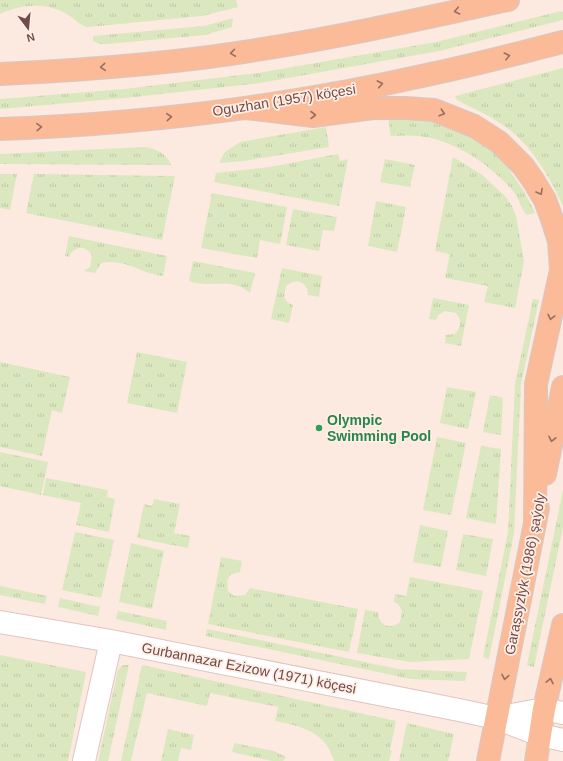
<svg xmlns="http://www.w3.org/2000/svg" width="563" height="761" font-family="Helvetica,sans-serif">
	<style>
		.grass { fill: url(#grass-tufts) }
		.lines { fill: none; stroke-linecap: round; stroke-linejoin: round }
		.minor-casing { stroke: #e1c5bf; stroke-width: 24 }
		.major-casing { stroke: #d5c9c8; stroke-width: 24 }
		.minor { stroke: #fff; stroke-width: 22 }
		.major { stroke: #fbbb98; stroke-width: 22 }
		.oneway { stroke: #9b6d60 }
		.leisure-dot { fill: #2e9e5b; stroke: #ffeee5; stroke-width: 1.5 }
		.labels { text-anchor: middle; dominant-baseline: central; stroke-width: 3.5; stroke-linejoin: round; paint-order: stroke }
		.street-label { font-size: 14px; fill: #724b48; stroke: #ffeee5 }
		.leisure-label { font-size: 14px; font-weight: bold; fill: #27864d; stroke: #ffeee5; text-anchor: start }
	</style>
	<defs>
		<pattern id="grass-tufts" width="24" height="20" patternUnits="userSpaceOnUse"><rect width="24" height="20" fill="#dbe8bf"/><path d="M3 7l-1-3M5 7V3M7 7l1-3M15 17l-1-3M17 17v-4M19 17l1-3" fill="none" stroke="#bfc8a6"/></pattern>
	</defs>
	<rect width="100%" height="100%" fill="#fce9df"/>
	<path class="grass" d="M0,0H236L238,7L202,16L88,27C80,26 74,18 67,14C46,2 21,4 0,14Z
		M561,11L563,12V20L439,51L260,83L125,98L0,109V99L124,89L258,73L436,42Z
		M233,18L232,27L205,35L107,44H100L93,41V36L204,26Z
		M563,68V206C549,176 531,144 503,125C489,115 472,108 457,100L455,96Z
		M388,118L429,120L465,134L482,144L498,156L510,171L524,191L535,213L527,215C520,208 519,198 513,191C490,164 452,138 416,136C408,135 399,136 391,136Z
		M326,127L329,147L244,161L219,163L225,152L240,142Z
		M144,147C155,148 167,153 171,165L0,164V154Z
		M338,154L340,161L348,159L339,206L214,182L216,173L270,167Z
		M453,157L481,174L505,196L512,206L516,216L524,261L515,308L484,302L488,286L445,278L450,254L435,251Z
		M385,159L415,165L410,187L380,182Z
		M0,174H17L10,210L0,208Z
		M34,174L175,176L162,240L26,213Z
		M212,193L287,207L280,244L260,240L257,258L201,248Z
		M376,201L406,207L397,252L368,246Z
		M293,209L337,217L334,231L323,230L319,251L286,245Z
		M69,236L167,256L163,276C140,274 127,258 101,263L95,273L84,271L90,267L92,256C87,245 74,245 69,257L65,256Z
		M193,261L255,273L250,293C230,276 209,289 189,281Z
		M282,268L322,276L319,297L308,295C308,282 296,277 286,286L284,297L288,303L293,305L289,323L271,319Z
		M433,298L469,305L461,346L445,343L446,335L455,334C461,327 462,320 456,313L445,311L438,315L436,320L429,319Z
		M533,299L539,300L521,384L514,533L489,659L483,657L508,532L515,384Z
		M137,352L187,362L177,413L127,403Z
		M0,362L70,377L62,413L52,410L42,456L0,447Z
		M447,387L476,392L468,429L440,423Z
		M490,395L503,398L501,435L483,432Z
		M437,437L466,443L451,515L423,510Z
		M481,446L501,449L496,524L466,518Z
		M0,452L48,462L41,495L0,486Z
		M46,478L108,490L107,497L115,499L109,532L76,525L81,503L43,495Z
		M563,490V527L534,667L527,665Z
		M154,499L180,504L174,533L190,536L188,548L137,538L144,504L152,506Z
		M420,525L448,531L441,567L413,562Z
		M75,532L114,540L101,598L62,590Z
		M463,534L493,539L486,576L456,570Z
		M131,543L164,551L152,609L119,602Z
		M221,557L242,561L240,572L231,574L227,581L228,591L234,596L245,595L250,588L358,609L349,652L208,624Z
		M410,577L483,591L469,659L410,662L357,653L365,610L378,612C378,625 390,631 400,622L402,611L398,604L394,602L395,594L406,596Z
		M0,586L47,596L45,604L0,595Z
		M60,598L100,607L98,616L58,607Z
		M118,611L167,621L166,630L116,619Z
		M207,629L398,669L467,672L465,681L411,679L206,636Z
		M0,655L86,672L68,761H0Z
		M123,665H129L108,761H98L118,670Z
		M142,665L396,721L390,750L392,751L389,761H334C326,732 301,726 275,721L278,707L210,693L207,706L147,693L131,761H121Z
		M407,723L454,734L448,761H399Z
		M168,729L194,735L191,750L181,748L178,761H161Z
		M234,743L274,751L286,757L283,761H272L232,752Z"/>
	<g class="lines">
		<defs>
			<path id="minor" d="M0,622L111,641L459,710L496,718L540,735L563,740
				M496,718L544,709L563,713
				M84,761L111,641"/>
			<path id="major" d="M0,74C85,70 172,64 256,50C341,37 425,18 508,0
				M246,108L313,116L373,108H406L434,110L474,126L499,142L523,166L533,180L545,200L552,219L559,241L561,270L536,384L535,522
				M0,129C144,124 290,106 431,74C475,65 519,53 563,42
				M545,474L563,387
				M488,761L538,508
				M536,761L544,709L563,625"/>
		</defs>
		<use href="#minor" class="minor-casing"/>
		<use href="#major" class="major-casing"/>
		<use href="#minor" class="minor"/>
		<use href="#major" class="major"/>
	</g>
	<defs><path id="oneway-chevron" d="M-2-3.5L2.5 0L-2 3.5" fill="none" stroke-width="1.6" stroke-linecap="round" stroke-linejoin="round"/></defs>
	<g class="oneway">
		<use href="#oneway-chevron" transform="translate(457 11) rotate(168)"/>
		<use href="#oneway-chevron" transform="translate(233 53) rotate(172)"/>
		<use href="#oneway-chevron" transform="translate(507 56) rotate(-14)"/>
		<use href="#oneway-chevron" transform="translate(103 67) rotate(175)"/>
		<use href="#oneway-chevron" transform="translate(380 84) rotate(-11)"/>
		<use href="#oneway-chevron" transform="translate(442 113) rotate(18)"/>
		<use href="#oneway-chevron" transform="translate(313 115)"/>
		<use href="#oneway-chevron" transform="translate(169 117) rotate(-5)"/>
		<use href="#oneway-chevron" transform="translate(39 127) rotate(-2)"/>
		<use href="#oneway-chevron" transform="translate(540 192) rotate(61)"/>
		<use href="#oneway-chevron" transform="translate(551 317) rotate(103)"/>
		<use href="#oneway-chevron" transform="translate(552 439) rotate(102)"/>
		<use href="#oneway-chevron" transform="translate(505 677) rotate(101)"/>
		<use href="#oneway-chevron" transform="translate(550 681) rotate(-78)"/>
	</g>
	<circle class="leisure-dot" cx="319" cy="428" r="4"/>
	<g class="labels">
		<g class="street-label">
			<text transform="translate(284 100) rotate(-9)">Oguzhan (1957) köçesi</text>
			<text transform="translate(525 574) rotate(-79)">Garaşsyzlyk (1986) şaýoly</text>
			<text transform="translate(249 668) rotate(11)">Gurbannazar Ezizow (1971) köçesi</text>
		</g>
		<g class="leisure-label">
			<text x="327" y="420">Olympic<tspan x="327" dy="16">Swimming Pool</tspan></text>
		</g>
	</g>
	<g transform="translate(28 28) rotate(164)" stroke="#ffeee5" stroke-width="3" paint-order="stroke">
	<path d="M0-3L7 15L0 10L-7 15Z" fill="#724b48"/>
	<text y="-6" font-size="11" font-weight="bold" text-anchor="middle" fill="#724b48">N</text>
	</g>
</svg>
